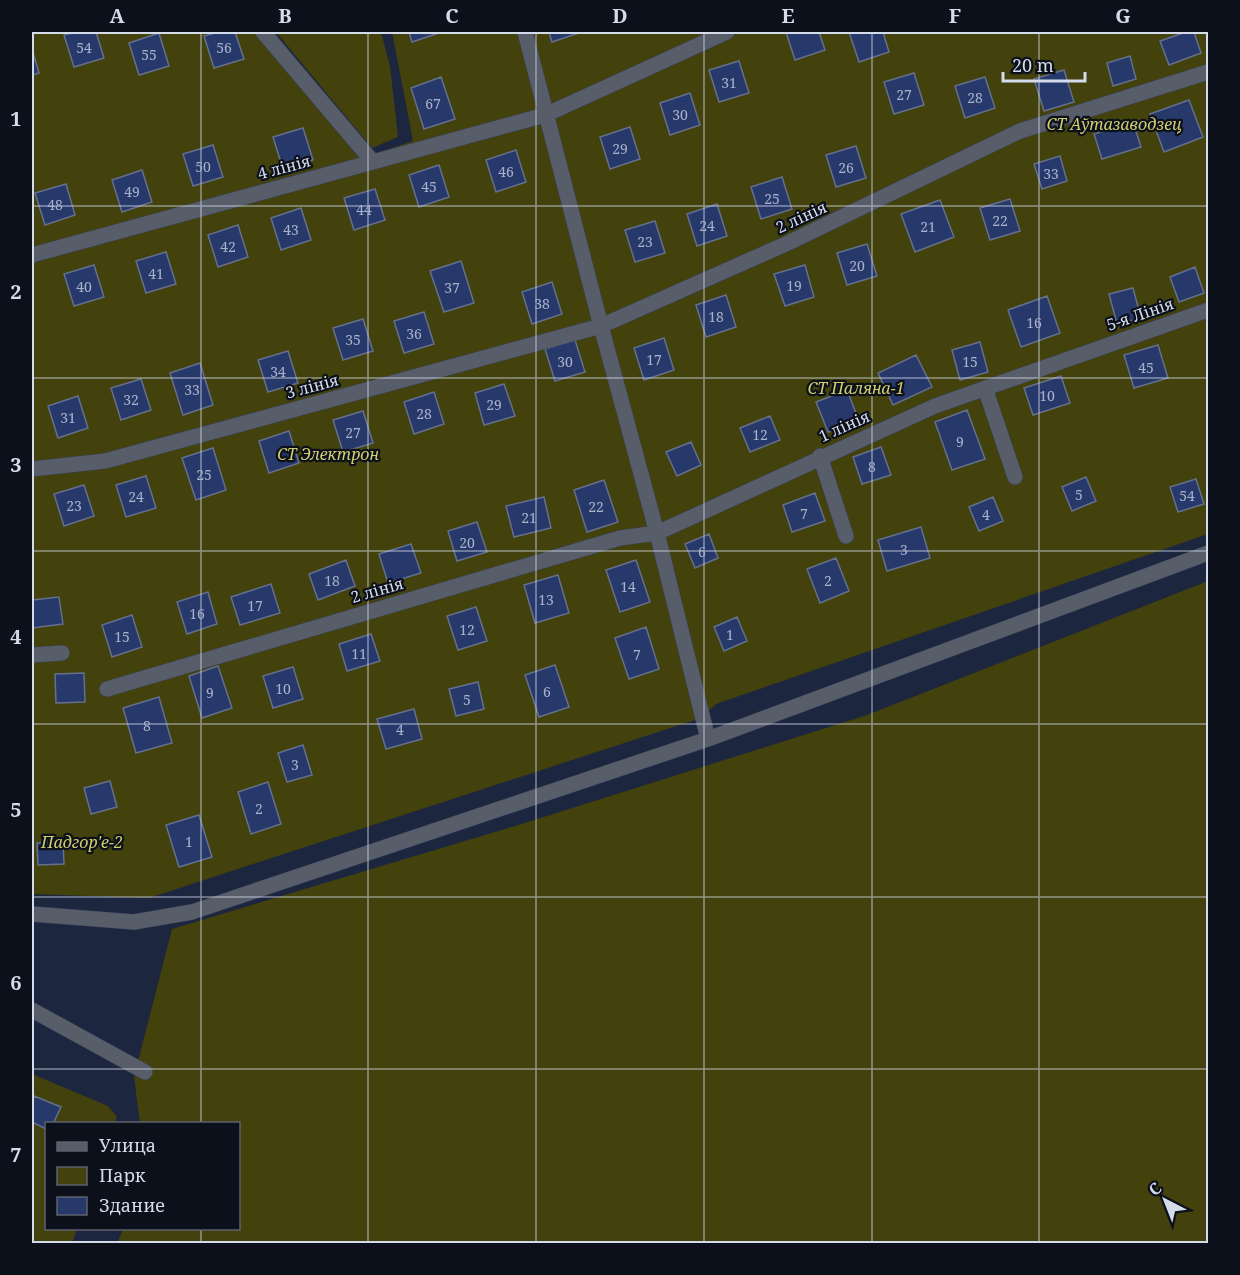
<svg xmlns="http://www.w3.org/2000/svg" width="1240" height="1275" font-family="'Noto Serif',serif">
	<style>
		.green { fill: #43410c }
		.building { fill: #27396a; stroke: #64708d; stroke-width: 1.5 }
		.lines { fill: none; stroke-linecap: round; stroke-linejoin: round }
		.lane-casing { stroke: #3a435b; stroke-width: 16 }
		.street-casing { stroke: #3a435b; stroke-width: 16 }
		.lane { stroke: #575d69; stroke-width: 15 }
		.street { stroke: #575d69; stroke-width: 15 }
		.grid { fill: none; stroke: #d4dbeb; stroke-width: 1.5; stroke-opacity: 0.55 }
		.labels { text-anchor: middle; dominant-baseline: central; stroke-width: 4.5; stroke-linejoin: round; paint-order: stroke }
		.number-label { font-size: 14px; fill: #a9b2cb }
		.park-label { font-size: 16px; font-style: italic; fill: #d0ce6e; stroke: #0c101b }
		.street-label { font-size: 16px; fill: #d4dbeb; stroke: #0c101b }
		.neatline { fill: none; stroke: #d4dbeb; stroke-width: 2 }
		.grid-label { font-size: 20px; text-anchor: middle; font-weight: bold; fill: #d4dbeb }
	</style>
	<rect width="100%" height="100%" fill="#1d263f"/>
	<path class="green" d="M32,32H274L374,154L413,141L392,32H1208V534L716,704L701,718L149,898L32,894Z
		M276,32H381L390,66L398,137L372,148Z
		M1208,581V1243L117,1244L123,1229L238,1228V1124L140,1123L134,1077L172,929L528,822L867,715Z
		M32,1074L108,1106L117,1117L115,1123L46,1124V1228L77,1229L72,1243H32Z"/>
	<path class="building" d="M76,32H96L104,58L74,67L64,35Z
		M219,32H235L244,59L214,68L204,36Z
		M409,32H442L412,42Z
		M549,32H582L552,42Z
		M786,32H819L825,50L795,60Z
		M849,32H883L889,52L859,62Z
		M1186,32H1194L1201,53L1169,65L1160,41Z
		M159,33L169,66L139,75L129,43Z
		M32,49L39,73L32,75Z
		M1130,56L1136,79L1113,86L1107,63Z
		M739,61L749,93L719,102L709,70Z
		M1064,70L1074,102L1044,111L1034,79Z
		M914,73L924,105L894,114L884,82Z
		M441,77L455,119L424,129L411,88Z
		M985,77L995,108L965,118L955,86Z
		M690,93L700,125L670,135L660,103Z
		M1189,100L1203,137L1164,152L1150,114Z
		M1133,122L1141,147L1102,159L1094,134Z
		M630,127L640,159L610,169L600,137Z
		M303,128L313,160L283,169L273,137Z
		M213,145L223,177L193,186L183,154Z
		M856,146L866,178L836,187L826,155Z
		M516,150L526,182L496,192L486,160Z
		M1060,156L1067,181L1042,189L1034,164Z
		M439,165L449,197L419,207L409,175Z
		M142,170L152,202L122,212L112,180Z
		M782,177L792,209L761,219L751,187Z
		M66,184L75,215L45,225L35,193Z
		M375,189L385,220L354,230L344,198Z
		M1010,199L1020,231L990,240L980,208Z
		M940,200L954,237L915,252L901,214Z
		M717,204L727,236L697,246L687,214Z
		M301,208L311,240L281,250L271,218Z
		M655,221L665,253L635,262L625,230Z
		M238,225L248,257L218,267L208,235Z
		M867,244L877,276L847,285L837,253Z
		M166,252L176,284L146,293L136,261Z
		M461,261L474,303L444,312L430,271Z
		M94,265L104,297L74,306L64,274Z
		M805,265L814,297L785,306L774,274Z
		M1195,267L1204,293L1179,302L1170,277Z
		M552,282L562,314L532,324L522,292Z
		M1133,288L1141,318L1117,324L1109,294Z
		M726,295L736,327L706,337L696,305Z
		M1047,296L1060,333L1021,347L1008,310Z
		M424,312L434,344L404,353L394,321Z
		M363,319L373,351L343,360L333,328Z
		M664,338L674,370L644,380L634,348Z
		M575,340L585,372L555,381L545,349Z
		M980,342L988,372L960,380L952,350Z
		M1158,345L1168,378L1134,388L1124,355Z
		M288,351L298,383L268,392L258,360Z
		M916,355L932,387L893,405L878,373Z
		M200,363L213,405L183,415L170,373Z
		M1061,376L1070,403L1033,415L1024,388Z
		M141,379L151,410L121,420L111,388Z
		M504,384L515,416L484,425L475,393Z
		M847,390L859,421L828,432L816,402Z
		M434,392L444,424L414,434L404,402Z
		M78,396L88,428L58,438L48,406Z
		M967,410L985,459L952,470L935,422Z
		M363,411L373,443L343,452L333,420Z
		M770,416L780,440L750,452L740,428Z
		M289,431L299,463L269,473L259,441Z
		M691,442L701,465L677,476L666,452Z
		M881,447L891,475L862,484L853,457Z
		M213,448L226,490L196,500L182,458Z
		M146,476L156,508L126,517L116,485Z
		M1086,477L1096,501L1072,511L1062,487Z
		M1196,479L1204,504L1178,512L1170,487Z
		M604,480L618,522L587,532L574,490Z
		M84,485L94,516L64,526L54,494Z
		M815,493L825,521L792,532L783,505Z
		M544,497L551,528L514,537L506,506Z
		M993,497L1003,521L979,531L969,507Z
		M477,522L487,552L457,561L448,531Z
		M921,527L930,558L887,571L878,540Z
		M709,534L718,558L695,568L685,544Z
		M411,544L421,573L388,583L379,554Z
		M836,558L849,591L820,603L807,569Z
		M346,560L355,586L318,600L309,574Z
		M636,560L650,602L620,612L606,570Z
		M558,575L569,613L535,623L524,585Z
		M271,584L280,613L240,625L231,597Z
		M208,592L217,624L187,634L177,602Z
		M59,597L63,624L32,628V600Z
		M476,607L487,641L458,650L447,616Z
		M132,615L142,647L112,657L102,625Z
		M737,617L747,641L724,651L714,627Z
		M646,627L659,669L629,679L615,638Z
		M371,634L380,661L347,671L339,644Z
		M555,665L569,707L539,717L525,675Z
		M218,666L232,708L202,718L189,676Z
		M293,667L303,699L273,708L263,676Z
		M84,673L85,702L56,703L55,674Z
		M478,682L484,709L456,716L449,689Z
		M159,697L172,743L136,753L123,708Z
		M414,709L422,739L386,749L377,719Z
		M303,745L312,775L287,782L278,753Z
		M110,781L117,807L91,814L84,788Z
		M268,782L281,824L251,834L238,792Z
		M199,815L212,857L179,867L166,825Z
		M63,841L64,864L38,865L37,843Z
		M34,1096L61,1107L53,1124H46V1129L32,1122V1102Z"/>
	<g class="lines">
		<defs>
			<path id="lane" d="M985,388L1015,477
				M820,456L846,536
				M32,655L62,653
				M32,1010L145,1072"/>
			<path id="street" d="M263,32L373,162
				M525,32L601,326L657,533L708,739
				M32,255L545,115L727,32
				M32,469L105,461L601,326L788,243L1020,131L1208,72
				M107,689L620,538L657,533L935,406L1208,310
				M32,914L134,922L192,912L708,739L1208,553"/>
		</defs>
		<use href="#lane" class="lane-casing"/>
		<use href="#street" class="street-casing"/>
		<use href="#lane" class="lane"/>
		<use href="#street" class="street"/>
	</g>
	<path class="grid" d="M201,32V1124M368,32V1244M536,32V1244M704,32V1244M872,32V1244M1039,32V1244M32,206H1208M32,378H1208M32,551H1208M32,724H1208M32,897H1208M32,1069H1208M201,1228V1244"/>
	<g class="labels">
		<g class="number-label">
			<text x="84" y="47">54</text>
			<text x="224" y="47">56</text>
			<text x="149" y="54">55</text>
			<text x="729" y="82">31</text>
			<text x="904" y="94">27</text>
			<text x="975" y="97">28</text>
			<text x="433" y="103">67</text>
			<text x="680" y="114">30</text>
			<text x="620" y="148">29</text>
			<text x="203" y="166">50</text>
			<text x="846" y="167">26</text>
			<text x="506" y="171">46</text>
			<text x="1051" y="173">33</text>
			<text x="429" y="186">45</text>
			<text x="132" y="191">49</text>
			<text x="772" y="198">25</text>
			<text x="55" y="204">48</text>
			<text x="364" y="209">44</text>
			<text x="1000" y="220">22</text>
			<text x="707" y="225">24</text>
			<text x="928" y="226">21</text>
			<text x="291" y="229">43</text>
			<text x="645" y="241">23</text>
			<text x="228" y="246">42</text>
			<text x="857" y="265">20</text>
			<text x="156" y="273">41</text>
			<text x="794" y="285">19</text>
			<text x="84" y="286">40</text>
			<text x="452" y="287">37</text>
			<text x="542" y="303">38</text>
			<text x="716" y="316">18</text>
			<text x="1034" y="322">16</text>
			<text x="414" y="333">36</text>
			<text x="353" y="339">35</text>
			<text x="654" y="359">17</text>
			<text x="565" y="361">30</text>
			<text x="970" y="361">15</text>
			<text x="1146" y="367">45</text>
			<text x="278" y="371">34</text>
			<text x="192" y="389">33</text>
			<text x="1047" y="395">10</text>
			<text x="131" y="399">32</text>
			<text x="494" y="404">29</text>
			<text x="424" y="413">28</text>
			<text x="68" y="417">31</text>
			<text x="353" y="432">27</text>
			<text x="760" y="434">12</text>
			<text x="960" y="441">9</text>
			<text x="872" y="466">8</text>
			<text x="204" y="474">25</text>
			<text x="1079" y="494">5</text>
			<text x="1187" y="495">54</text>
			<text x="136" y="496">24</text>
			<text x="74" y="505">23</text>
			<text x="596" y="506">22</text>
			<text x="804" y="513">7</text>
			<text x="986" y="514">4</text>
			<text x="529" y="517">21</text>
			<text x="467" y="542">20</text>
			<text x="904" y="549">3</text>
			<text x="702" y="551">6</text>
			<text x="332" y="580">18</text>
			<text x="828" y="580">2</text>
			<text x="628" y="586">14</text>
			<text x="546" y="599">13</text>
			<text x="255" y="605">17</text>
			<text x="197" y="613">16</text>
			<text x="467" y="629">12</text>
			<text x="730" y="634">1</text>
			<text x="122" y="636">15</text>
			<text x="359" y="653">11</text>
			<text x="637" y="654">7</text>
			<text x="283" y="688">10</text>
			<text x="547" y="691">6</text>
			<text x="210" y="692">9</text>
			<text x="467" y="699">5</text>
			<text x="147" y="725">8</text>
			<text x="400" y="729">4</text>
			<text x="295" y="764">3</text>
			<text x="259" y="808">2</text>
			<text x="189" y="841">1</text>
		</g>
		<g class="park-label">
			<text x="1114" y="124">СТ Аўтазаводзец</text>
			<text x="856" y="388">СТ Паляна-1</text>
			<text x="328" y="454">СТ Электрон</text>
			<text x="82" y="842">Падгор'е-2</text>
		</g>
		<g class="street-label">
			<text transform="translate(284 167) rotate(-15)">4 лінія</text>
			<text transform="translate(801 217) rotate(-25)">2 лінія</text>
			<text transform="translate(1140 314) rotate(-19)">5-я Лінія</text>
			<text transform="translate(312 386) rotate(-15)">3 лінія</text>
			<text transform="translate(844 426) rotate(-24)">1 лінія</text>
			<text transform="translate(377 590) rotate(-16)">2 лінія</text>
		</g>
	</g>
	<rect width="1240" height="1275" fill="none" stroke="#0c101b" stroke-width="66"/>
	<rect x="45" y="1122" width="195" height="108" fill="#0c101b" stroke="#5c616e" stroke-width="1.5"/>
	<rect x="57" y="1142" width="30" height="9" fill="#575d69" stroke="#5c616e" stroke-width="1.5"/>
	<text x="99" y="1152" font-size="18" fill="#d4dbeb">Улица</text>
	<rect x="57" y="1167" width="30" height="18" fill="#43410c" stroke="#5c616e" stroke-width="1.5"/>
	<text x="99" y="1182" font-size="18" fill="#d4dbeb">Парк</text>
	<rect x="57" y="1197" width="30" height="18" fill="#27396a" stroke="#5c616e" stroke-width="1.5"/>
	<text x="99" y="1212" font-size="18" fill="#d4dbeb">Здание</text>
	<g transform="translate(1165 1200) rotate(318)" stroke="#0c101b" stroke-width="4.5" paint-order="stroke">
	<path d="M0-4.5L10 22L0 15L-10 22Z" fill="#d4dbeb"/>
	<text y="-9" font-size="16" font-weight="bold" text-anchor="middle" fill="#d4dbeb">С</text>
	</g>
	<path d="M1003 72v9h82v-9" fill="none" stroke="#d4dbeb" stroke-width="3"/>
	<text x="1012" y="72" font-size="18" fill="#d4dbeb" stroke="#0c101b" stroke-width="4.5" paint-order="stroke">20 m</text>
	<rect x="33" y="33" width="1174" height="1209" class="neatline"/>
	<g class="grid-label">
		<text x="117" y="23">A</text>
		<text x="285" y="23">B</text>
		<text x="452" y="23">C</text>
		<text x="620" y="23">D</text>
		<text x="788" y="23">E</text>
		<text x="955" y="23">F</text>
		<text x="1123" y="23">G</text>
		<text x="16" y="126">1</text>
		<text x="16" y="299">2</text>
		<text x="16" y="472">3</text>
		<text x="16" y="644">4</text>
		<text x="16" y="817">5</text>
		<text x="16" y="990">6</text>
		<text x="16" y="1162">7</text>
	</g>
</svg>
